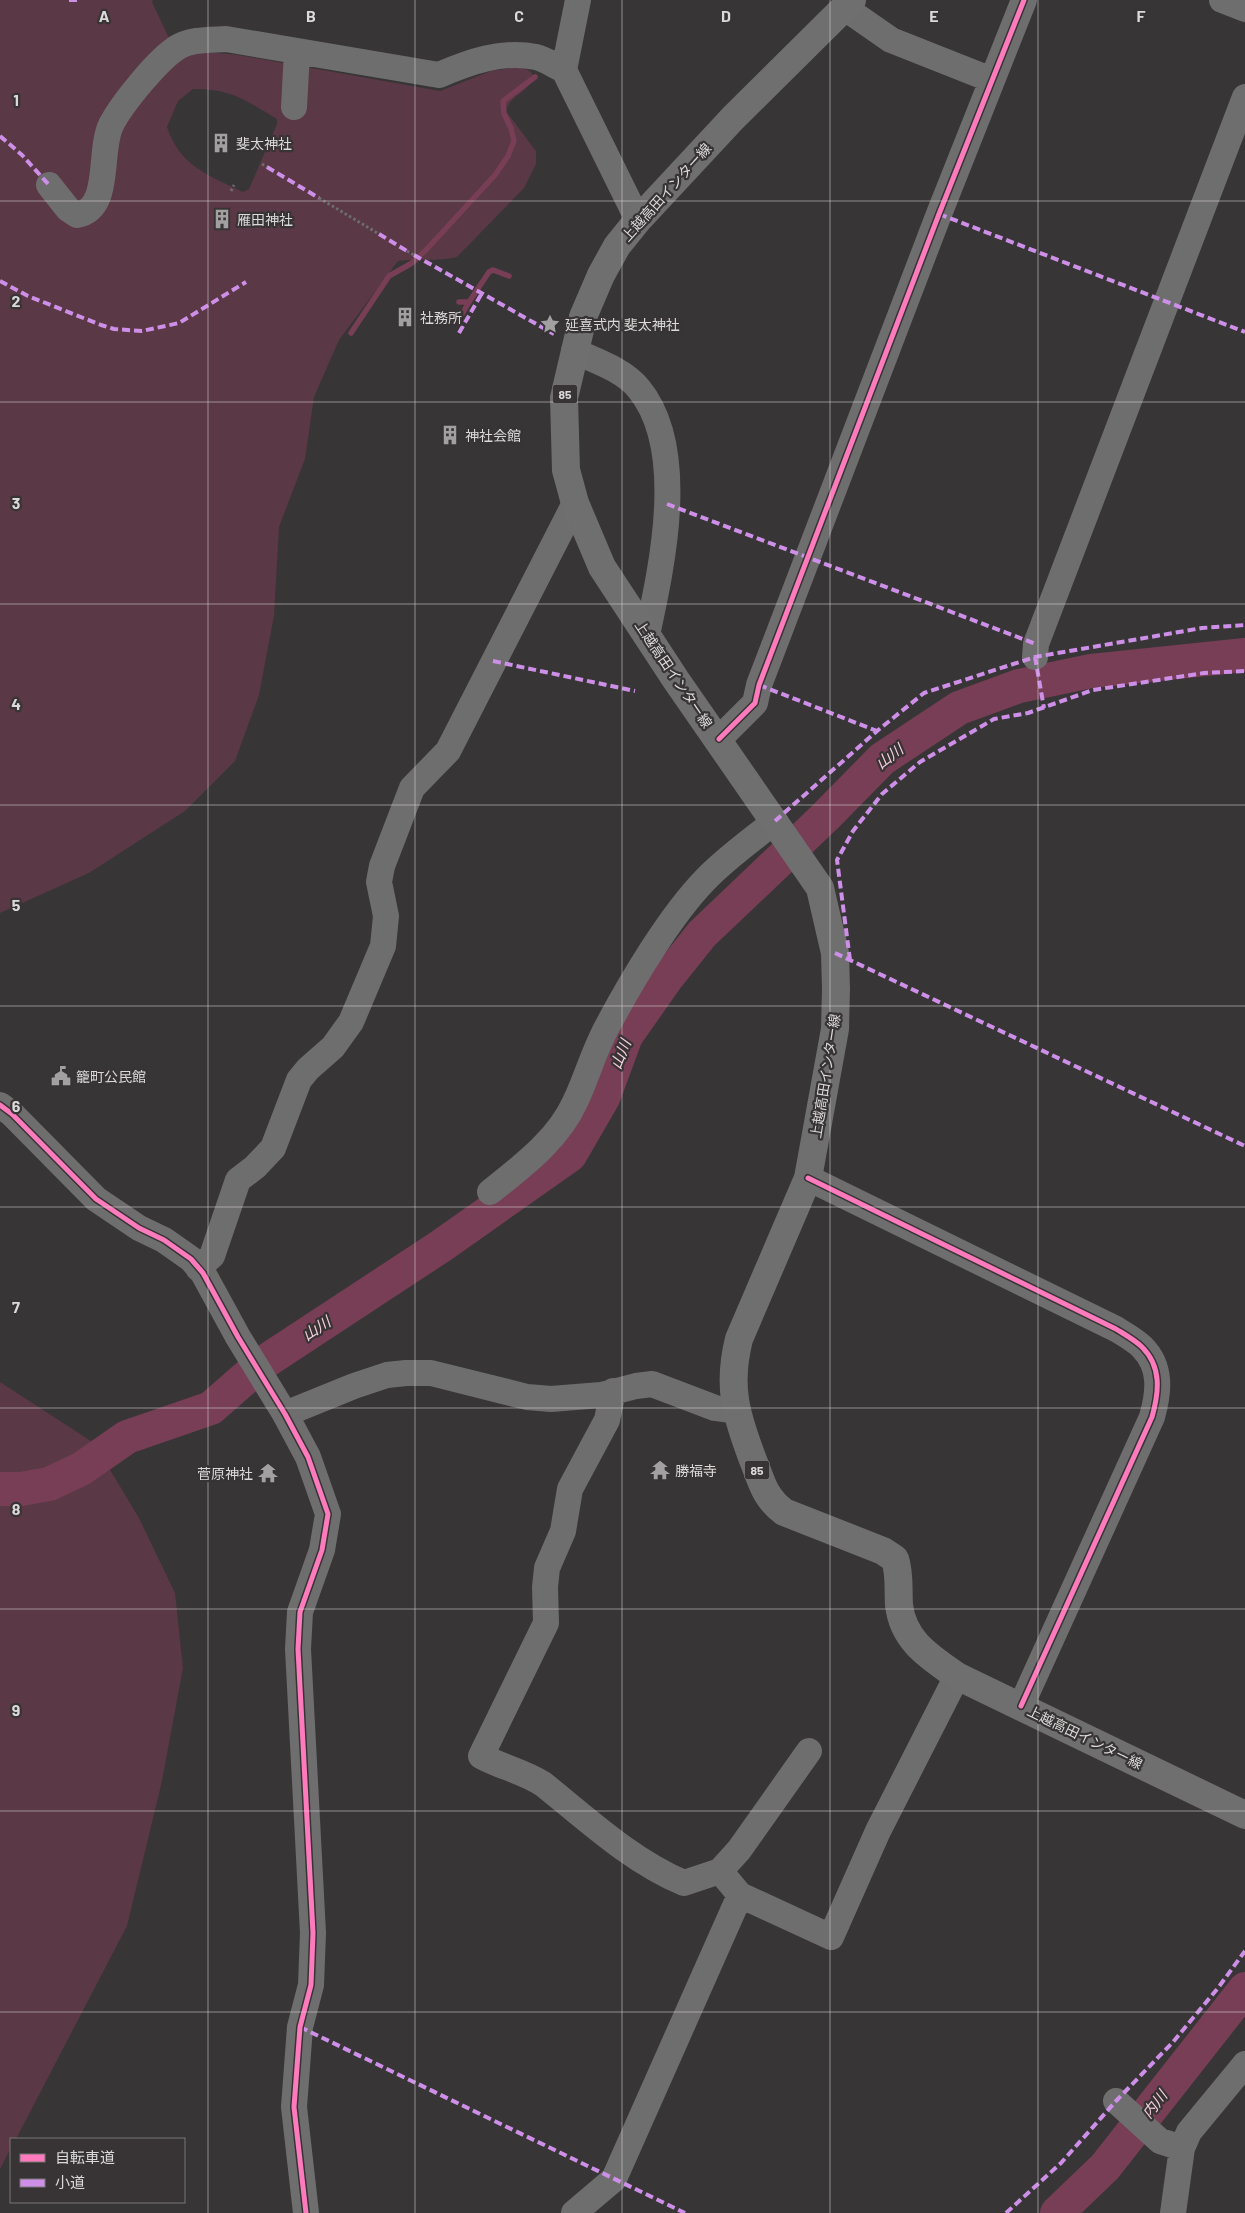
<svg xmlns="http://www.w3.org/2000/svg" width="1245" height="2213" font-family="Barlow,'Noto Sans JP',sans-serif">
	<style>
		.green { fill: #5a3845; fill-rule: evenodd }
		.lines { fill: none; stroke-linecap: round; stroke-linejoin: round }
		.stream { stroke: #773e55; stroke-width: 5.5 }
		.river { stroke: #773e55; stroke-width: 34 }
		.path { stroke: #6e6d6d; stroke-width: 3; stroke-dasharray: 2.5 2.5; stroke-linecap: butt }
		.minor { stroke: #6f6e6e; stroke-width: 26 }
		.major { stroke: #6f6f6f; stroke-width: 28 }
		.quiet { stroke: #ce8fe9; stroke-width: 4; stroke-dasharray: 8 4; stroke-linecap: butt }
		.cycleway-casing { stroke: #383435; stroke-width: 8 }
		.cycleway { stroke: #fd7abc; stroke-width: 5 }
		.grid { fill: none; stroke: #dbd9d9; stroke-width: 1; stroke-opacity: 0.55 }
		.labels { text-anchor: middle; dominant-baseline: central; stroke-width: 4.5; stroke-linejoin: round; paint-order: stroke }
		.shield { fill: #383435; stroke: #aaa8a8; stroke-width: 1 }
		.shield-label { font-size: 12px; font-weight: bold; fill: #dbd9d9 }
		.poi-label { font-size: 14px; fill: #dbd9d9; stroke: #383435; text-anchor: start }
		.street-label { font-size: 14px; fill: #dbd9d9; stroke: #383435 }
		.water-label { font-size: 15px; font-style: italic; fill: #f7cfdd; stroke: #383435 }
		.grid-label { font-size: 16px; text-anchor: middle; font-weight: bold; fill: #dbd9d9; stroke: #383435; stroke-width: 4.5; stroke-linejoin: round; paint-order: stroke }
	</style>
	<rect width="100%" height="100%" fill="#373536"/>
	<path class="green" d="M0,0H153L152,2L168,36L196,51L238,55L440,91L491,71L510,68H524L531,72L534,77C529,92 509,96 506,111L536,151V164L524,188L457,257C437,262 418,258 398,261L339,340L314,397L305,459L279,527L274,616L259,695L235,761L185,811L89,873L0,913ZM193,89C233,89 244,100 277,119V124L249,189L243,192C208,175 180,166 167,127L178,101Z
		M0,1382L94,1443L139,1518L175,1593L183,1668L162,1781L127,1926L16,2139H11V2148L0,2169Z"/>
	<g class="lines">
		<path class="stream" d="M459,302H469L489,272L493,270L509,276
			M461,316L469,302
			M351,333L389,276L412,263L425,251L495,175L508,156L514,141L511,128L504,114L503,101L535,77"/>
		<path class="river" d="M0,1489H21L49,1484L81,1469L127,1437L211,1408L260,1365L441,1246L570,1155L603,1098L626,1036L666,979L702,934L825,817L882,759L959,708L1019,686L1091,671L1245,655
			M1057,2213L1105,2167L1245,1989"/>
		<path class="path" d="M262,164L267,167
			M231,191L234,185
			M319,198L379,234
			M407,251L414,255"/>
		<path class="minor" d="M578,0L564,70L638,220
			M1222,0L1245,9
			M845,8L891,40L992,80
			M294,107L297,52
			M49,185L68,209L77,215C112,209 98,152 111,125C121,105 158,59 178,47C192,39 210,40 226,39L439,75C469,62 502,50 536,57C545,59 555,66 564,70
			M574,351C596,361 624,370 639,389C688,449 662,566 647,635
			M1035,657L1036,644L1245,97
			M719,739L755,703L759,685L939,214L1024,0
			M0,1105L12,1114L96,1199L139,1228L164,1240L191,1259L203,1273L238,1337L285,1414L308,1457L328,1514L322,1550L300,1612L298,1649L313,1933L311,1985L300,2027L294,2107L306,2213
			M808,1178L1116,1329C1124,1334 1135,1340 1142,1347C1162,1367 1159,1392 1152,1417L1021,1706
			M490,1192C521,1167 558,1140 575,1102C587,1077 594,1050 608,1025C632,980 670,916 705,880C726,858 752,840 775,821
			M198,1268L212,1256L238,1180L255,1167L273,1148L299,1080L308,1069L333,1047L351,1022L383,946L386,916L379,882L382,866L412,788L448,751L575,503
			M613,1391L607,1420L570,1489L563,1531L547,1568L545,1587L546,1623L481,1756C501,1767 523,1771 543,1784C587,1819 631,1861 684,1883L720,1871L739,1850L809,1751
			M285,1414L354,1386L387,1375L406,1373H431L527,1397L551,1399L601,1395L636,1386L652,1384L715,1408L736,1411
			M720,1871L740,1895L831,1937L878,1831L957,1676
			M1116,2101L1160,2141L1182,2148
			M574,2213L614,2179L740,1895
			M1173,2213L1182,2148L1189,2132L1245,2064"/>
		<path class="major" d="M852,0L733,118L638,220L617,246L601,275L583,317L564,398L566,470L575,503L602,567L676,680L820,888L835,953L836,989L835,1029L808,1178L739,1339C727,1387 736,1415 753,1460C762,1482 764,1497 784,1512L883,1551L895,1559C900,1574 898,1589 899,1605C903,1641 930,1657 957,1676L1245,1815"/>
		<path class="quiet" d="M69,0H78
			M0,136L22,155L49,185
			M267,167L319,198
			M939,214L1245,332
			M379,234L407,251
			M414,255L554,334
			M0,281L28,296L101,325L114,329L142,331L179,323L246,282
			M459,333L482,293
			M667,504L1036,644
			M1035,657L1044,708
			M493,661L635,691
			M759,685L877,731
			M775,821L877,731L924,693L1035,657L1202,628L1245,625
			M835,953L1245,1146
			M850,960L837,860L853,831L882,794L920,762L994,719L1028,713L1093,690L1204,673L1245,671
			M300,2027L685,2213
			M1006,2213L1061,2163L1116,2101L1173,2042L1218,1988L1245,1951"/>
		<defs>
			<path id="cycleway" d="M719,739L755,703L759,685L939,214L1024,0
				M0,1105L12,1114L96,1199L139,1228L164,1240L191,1259L203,1273L238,1337L285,1414L308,1457L328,1514L322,1550L300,1612L298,1649L313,1933L311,1985L300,2027L294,2107L306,2213
				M808,1178L1116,1329C1124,1334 1135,1340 1142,1347C1162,1367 1159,1392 1152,1417L1021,1706"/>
		</defs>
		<use href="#cycleway" class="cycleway-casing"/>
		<use href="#cycleway" class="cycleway"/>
	</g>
	<path class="grid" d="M208,0V2213M415,0V2213M622,0V2213M830,0V2213M1038,0V2213M0,201H1245M0,402H1245M0,604H1245M0,805H1245M0,1006H1245M0,1207H1245M0,1408H1245M0,1609H1245M0,1811H1245M0,2012H1245"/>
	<defs>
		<symbol id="building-bare" viewBox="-9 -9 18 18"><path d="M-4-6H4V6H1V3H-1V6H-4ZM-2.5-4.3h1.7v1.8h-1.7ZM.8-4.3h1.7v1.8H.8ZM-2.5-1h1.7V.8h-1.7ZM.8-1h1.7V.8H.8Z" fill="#a2a0a0" stroke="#383435" stroke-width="2.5" paint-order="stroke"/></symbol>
		<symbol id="sight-bare" viewBox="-9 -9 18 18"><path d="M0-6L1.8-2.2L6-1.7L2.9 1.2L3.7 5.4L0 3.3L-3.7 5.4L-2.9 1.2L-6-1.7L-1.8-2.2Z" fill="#a2a0a0" stroke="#383435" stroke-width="2.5" paint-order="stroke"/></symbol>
		<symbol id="civic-bare" viewBox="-9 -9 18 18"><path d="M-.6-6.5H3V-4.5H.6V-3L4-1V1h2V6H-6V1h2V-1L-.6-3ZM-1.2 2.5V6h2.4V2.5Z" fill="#a2a0a0" stroke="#383435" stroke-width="2.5" paint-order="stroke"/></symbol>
		<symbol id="temple-bare" viewBox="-9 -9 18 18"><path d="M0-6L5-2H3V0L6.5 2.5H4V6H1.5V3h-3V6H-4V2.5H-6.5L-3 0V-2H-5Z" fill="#a2a0a0" stroke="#383435" stroke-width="2.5" paint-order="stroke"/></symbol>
	</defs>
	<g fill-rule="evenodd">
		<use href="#building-bare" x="207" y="129" width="28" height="28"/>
		<use href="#building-bare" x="208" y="205" width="28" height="28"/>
		<use href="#building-bare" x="391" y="303" width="28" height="28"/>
		<use href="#sight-bare" x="536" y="310" width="28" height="28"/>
		<use href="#building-bare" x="436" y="421" width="28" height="28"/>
		<use href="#civic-bare" x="47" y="1062" width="28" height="28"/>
		<use href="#temple-bare" x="646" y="1456" width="28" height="28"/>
		<use href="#temple-bare" x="254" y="1459" width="28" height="28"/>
	</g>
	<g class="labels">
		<g class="shield">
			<rect x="552.5" y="384.5" width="25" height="19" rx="4"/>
			<rect x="744.5" y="1460.5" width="25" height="19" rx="4"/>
		</g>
		<g class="shield-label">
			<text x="565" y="394">85</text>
			<text x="757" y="1470">85</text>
		</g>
		<g class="poi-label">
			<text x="236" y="143">斐太神社</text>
			<text x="237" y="219">雁田神社</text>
			<text x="420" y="317">社務所</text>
			<text x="565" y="324">延喜式内 斐太神社</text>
			<text x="465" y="435">神社会館</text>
			<text x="76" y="1076">籠町公民館</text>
			<text x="675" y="1470">勝福寺</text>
			<text x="253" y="1473" text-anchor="end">菅原神社</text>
		</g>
		<g class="street-label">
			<text transform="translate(666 192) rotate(-48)">上越高田インター線</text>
			<text transform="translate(674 674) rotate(56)">上越高田インター線</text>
			<text transform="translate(825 1076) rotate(-81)">上越高田インター線</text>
			<text transform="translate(1085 1737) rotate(26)">上越高田インター線</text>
		</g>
		<g class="water-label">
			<text transform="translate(889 756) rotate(-37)">山川</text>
			<text transform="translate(620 1054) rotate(-68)">山川</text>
			<text transform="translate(316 1328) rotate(-33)">山川</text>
			<text transform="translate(1154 2104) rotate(-52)">内川</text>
		</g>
	</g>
	<g class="grid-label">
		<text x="104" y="22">A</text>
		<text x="311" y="22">B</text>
		<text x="519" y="22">C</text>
		<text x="726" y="22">D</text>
		<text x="934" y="22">E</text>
		<text x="1141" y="22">F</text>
		<text x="16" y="106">1</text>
		<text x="16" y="307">2</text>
		<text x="16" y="509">3</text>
		<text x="16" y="710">4</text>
		<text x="16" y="911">5</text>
		<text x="16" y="1112">6</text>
		<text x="16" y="1313">7</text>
		<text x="16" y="1515">8</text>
		<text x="16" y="1716">9</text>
	</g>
	<rect x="10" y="2138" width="175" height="65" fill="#383435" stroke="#797677"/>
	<rect x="20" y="2154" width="25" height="8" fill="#fd7abc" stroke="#797677"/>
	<text x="55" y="2163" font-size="15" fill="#dbd9d9">自転車道</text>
	<rect x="20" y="2179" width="25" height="8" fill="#ce8fe9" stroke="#797677"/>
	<text x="55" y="2188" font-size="15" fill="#dbd9d9">小道</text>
</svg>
